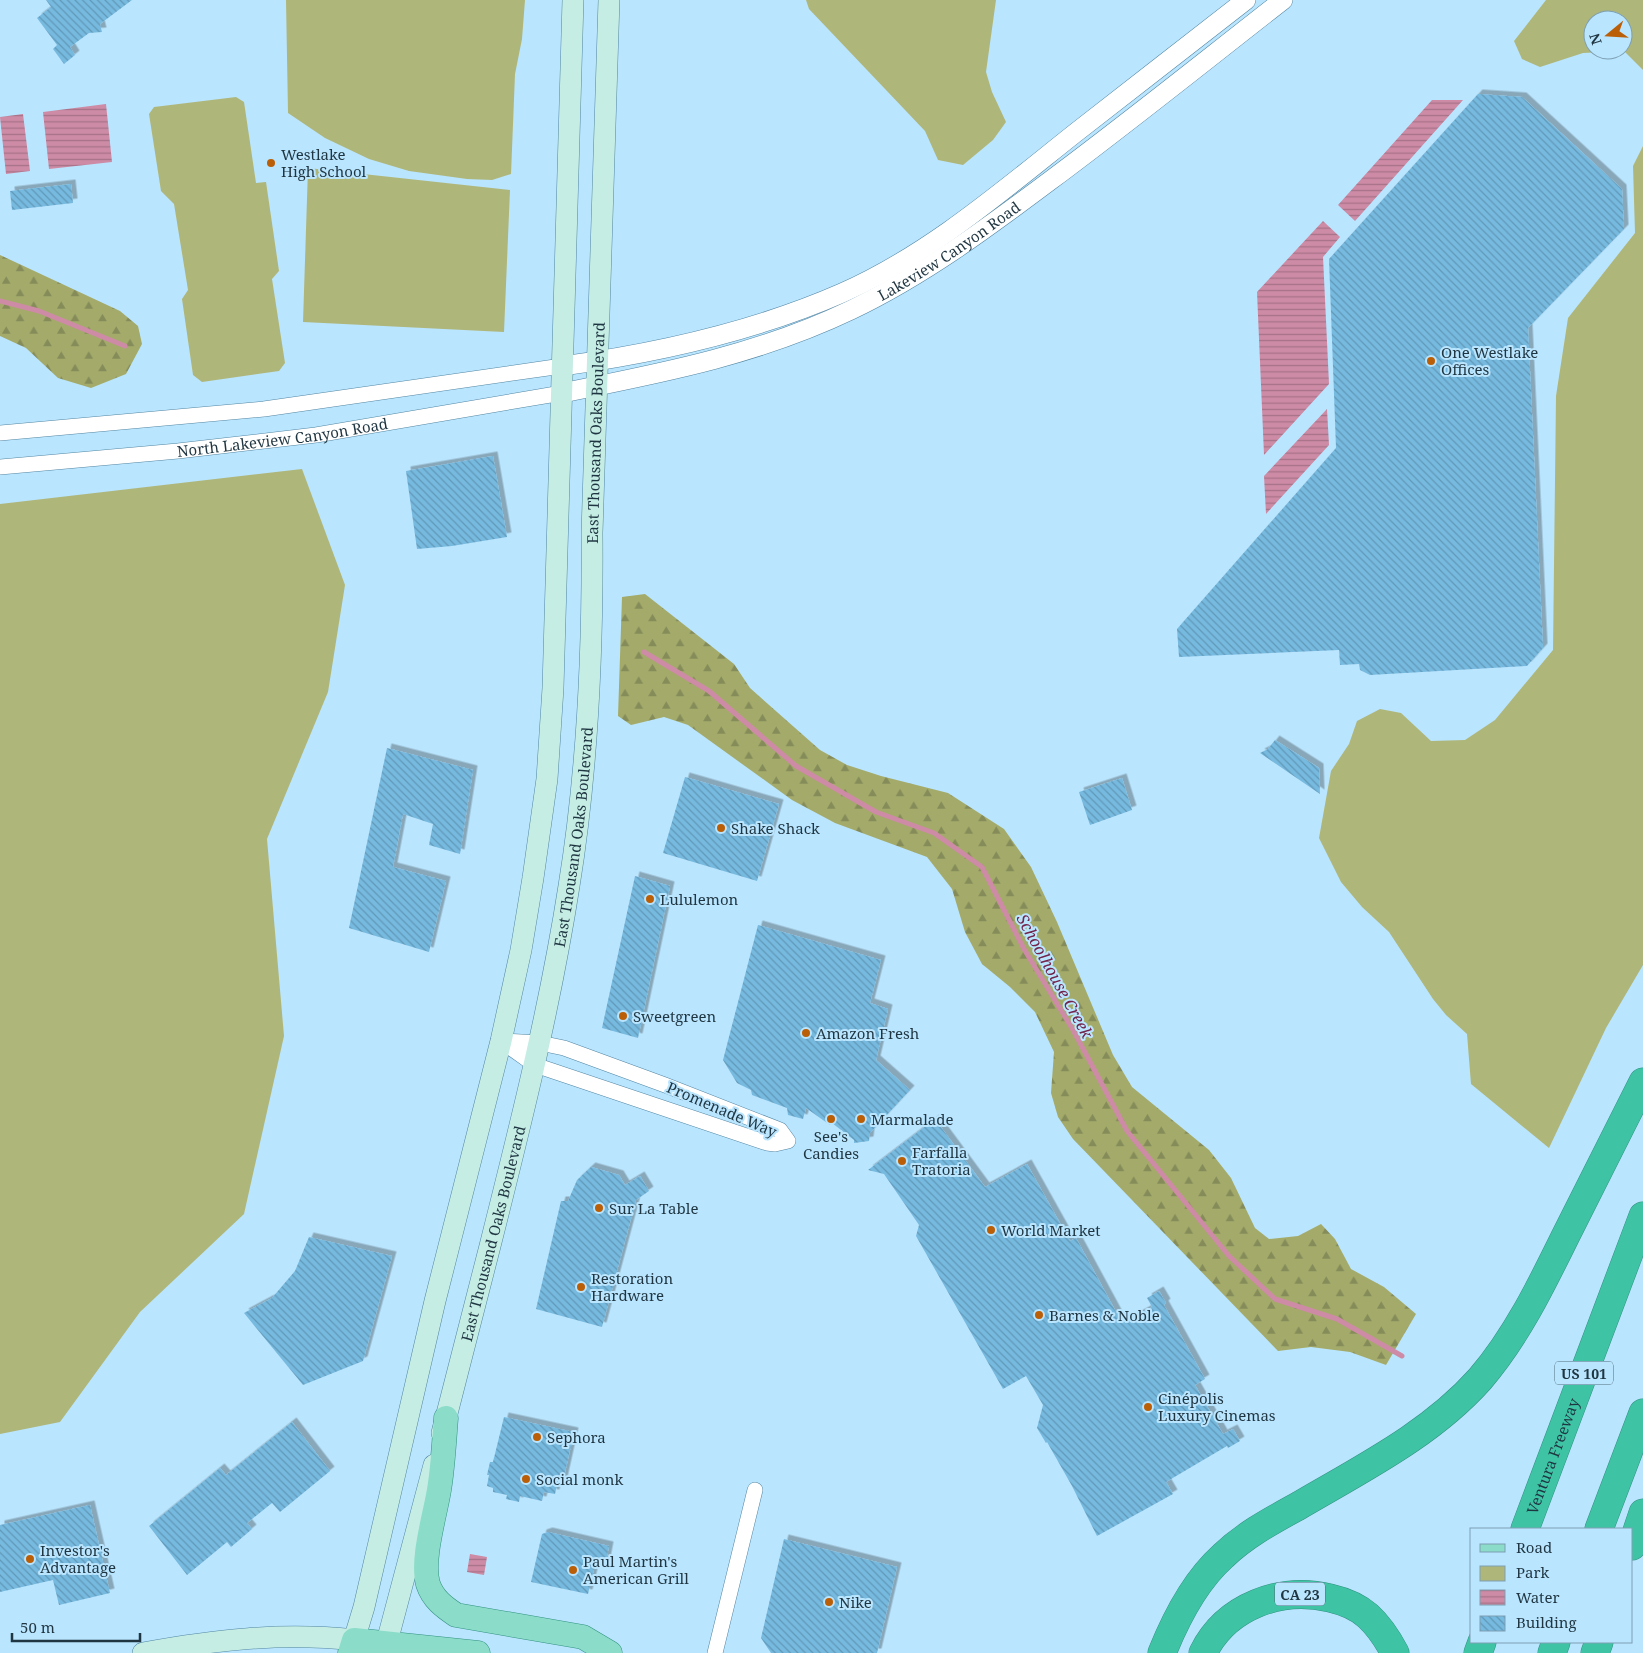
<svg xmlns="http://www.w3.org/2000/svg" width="1643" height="1653" font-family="'Noto Serif',serif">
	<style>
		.green { fill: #afb67a; fill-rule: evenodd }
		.forest { fill: url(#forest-firs) }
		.water { fill: url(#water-rules) }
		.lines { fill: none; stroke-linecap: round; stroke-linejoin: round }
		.stream { stroke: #cd8ba5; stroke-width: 5 }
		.building { fill: url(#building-back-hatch); filter: url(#shadow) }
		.minor-casing { stroke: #5286a3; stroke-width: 16 }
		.tertiary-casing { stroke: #5286a3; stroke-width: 20 }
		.secondary-casing { stroke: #5286a3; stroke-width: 22 }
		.primary-casing { stroke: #339282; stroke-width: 25 }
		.motorway-casing { stroke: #339282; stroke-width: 29 }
		.minor { stroke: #fff; stroke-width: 15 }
		.tertiary { stroke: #fff; stroke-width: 19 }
		.secondary { stroke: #c5ede4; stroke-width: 21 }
		.primary { stroke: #8bdcc9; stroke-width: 24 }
		.motorway { stroke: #3ec4a5; stroke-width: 28 }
		.poi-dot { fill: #ba5f08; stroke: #bae5fe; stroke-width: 2 }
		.labels { text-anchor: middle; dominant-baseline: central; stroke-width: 4; stroke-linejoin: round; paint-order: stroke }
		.shield { fill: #bae5fe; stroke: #4e6a7a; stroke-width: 1 }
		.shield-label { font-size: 14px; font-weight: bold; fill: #1f3541 }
		.poi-label { font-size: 15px; fill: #1f3541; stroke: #bae5fe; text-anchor: start }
		.street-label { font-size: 15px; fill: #1f3541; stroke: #bae5fe }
		.water-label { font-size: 16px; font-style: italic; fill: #72244a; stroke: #bae5fe }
	</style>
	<defs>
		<pattern id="forest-firs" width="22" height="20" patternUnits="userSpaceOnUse" patternTransform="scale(1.25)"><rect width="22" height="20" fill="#a4ab6a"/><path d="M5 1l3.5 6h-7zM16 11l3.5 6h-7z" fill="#858c59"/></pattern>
		<pattern id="water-rules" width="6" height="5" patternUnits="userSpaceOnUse" patternTransform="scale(1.25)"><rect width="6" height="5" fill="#cd8ba5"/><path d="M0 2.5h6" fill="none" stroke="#a67288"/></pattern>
		<pattern id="building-back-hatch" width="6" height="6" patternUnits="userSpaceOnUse" patternTransform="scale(1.25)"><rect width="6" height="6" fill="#77bae0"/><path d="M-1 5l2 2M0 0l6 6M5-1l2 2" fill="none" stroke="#6198b7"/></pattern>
		<filter id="shadow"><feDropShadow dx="4.5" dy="-4.5" stdDeviation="0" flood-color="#0004"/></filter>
	</defs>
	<rect width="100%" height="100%" fill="#bae5fe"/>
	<path class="green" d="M286,0H525L522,39L515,74L511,174L492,180L467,179L409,171L369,159L325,138L288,113Z
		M806,0H996L986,72L992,92L1006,122L993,140L963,165L938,160L925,131L809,9Z
		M1546,0H1643V70L1624,51L1583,53L1540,67L1522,59L1514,41ZM1593,20H1623V50H1593Z
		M236,97L244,102L256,183L266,182L279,271L272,279L285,363L279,371L202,382L193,375L182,299L188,290L174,204L161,191L149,114L154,107Z
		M1643,146V965L1606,1028L1549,1148L1471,1084L1467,1034L1446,1015L1433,999L1389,932L1362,907L1341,882L1319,838L1331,771L1349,744L1357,721L1380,709L1401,713L1431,741L1465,740L1495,720L1553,650L1556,396L1568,318L1635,233L1633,166Z
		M308,168L510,190L504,332L303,322Z
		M302,469L345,585L328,692L267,839L284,1036L244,1214L140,1312L60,1422L0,1434V504Z"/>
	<path class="forest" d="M0,255L120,311L138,326L142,344L126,374L91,388L58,378L26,348L0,336Z
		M645,594L734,664L750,688L820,750L847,765L881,776L948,793L1004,829L1031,867L1057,922L1113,1055L1132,1087L1209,1150L1231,1178L1255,1228L1269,1239L1298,1236L1321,1224L1335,1239L1351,1269L1384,1287L1416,1314L1386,1365L1350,1352L1311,1347L1278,1351L1073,1139L1058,1117L1051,1093L1054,1052L1035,1012L1010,987L982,964L965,932L952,889L927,857L835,823L792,800L688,725L664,717L631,725L618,716L622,597Z"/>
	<path class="water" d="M1432,100H1463L1355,221L1338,205Z
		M106,104L112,162L49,169L43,112Z
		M23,114L30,171L6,174L0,117Z
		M1323,221L1340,237L1323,257L1329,384L1264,455L1257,292Z
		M1327,409L1329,445L1266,514L1264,476Z
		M470,1554L487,1557L484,1575L467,1572Z"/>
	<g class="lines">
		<path class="stream" d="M0,301L39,311L125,346
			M644,652L709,691L796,766L876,812L934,833L982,867L1024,949L1073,1030L1127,1131L1229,1256L1275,1299L1337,1319L1402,1356"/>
	</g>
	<path class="building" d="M46,0H132L100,24L102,32L89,33L70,47L75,55L64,64L53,49L57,45L37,18L51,7Z
		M1478,94L1522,97L1622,189L1624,229L1528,328L1543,648L1527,666L1370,675L1360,670L1359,664L1340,665L1339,650L1179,657L1177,629L1336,448L1329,259Z
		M71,184L73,203L12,210L10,191Z
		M493,456L507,537L452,546L417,549L406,471Z
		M1275,740L1319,768L1320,794L1260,753L1268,749Z
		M387,748L473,770L460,854L429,845L433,824L403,814L393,867L446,881L429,952L349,928Z
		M685,777L779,804L757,881L663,853Z
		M1122,778L1132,810L1090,825L1079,792Z
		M635,876L670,886L638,1038L602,1028Z
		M758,925L881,960L870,1003L888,1009L876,1060L910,1090L870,1133L869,1141L854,1143V1140L832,1123L830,1125L806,1108L803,1119L788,1115L787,1108L752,1095L751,1090L737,1083L723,1060Z
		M935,1119L985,1187L1027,1164L1070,1241L1076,1238L1122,1323L1152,1307L1147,1298L1159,1291L1166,1303L1164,1305L1205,1379L1195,1385L1223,1434L1233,1429L1240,1441L1228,1448L1227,1446L1166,1482L1173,1494L1097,1536L1072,1486L1047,1442L1046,1443L1037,1428L1043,1405L1026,1376L1003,1389L916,1236L919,1225L884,1174L868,1170Z
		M591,1167L619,1175L625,1185L640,1176L649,1191L636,1200L602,1327L536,1309L561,1201H568L577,1180Z
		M309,1237L392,1256L363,1361L303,1385L244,1313L272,1298L295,1271Z
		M504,1417L574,1432L562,1486L557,1485L555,1494L544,1492L542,1501L520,1496L519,1502L506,1499L507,1495L493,1492V1488L487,1486L489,1475H487L490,1462H493Z
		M292,1422L330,1471L280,1512L272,1503L247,1523L252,1529L231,1547L227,1542L187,1575L149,1526L220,1468L226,1475Z
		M90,1505L110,1593L59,1605L53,1580L0,1592V1525Z
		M548,1532L609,1546L605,1567L595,1565L588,1594L531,1582L542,1534Z
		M784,1539L897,1567L877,1653H771L761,1638Z"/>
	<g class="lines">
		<defs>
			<g id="minor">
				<path d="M0,433L264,409L562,366"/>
				<path id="s1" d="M0,467L178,451L316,435L562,393"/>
				<path d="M501,1041L540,1043L564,1048L665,1085L780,1130L788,1141L775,1144L767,1143L535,1065Z"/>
				<path d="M715,1653L755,1490"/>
			</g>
			<g id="tertiary">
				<path d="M562,366C658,353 753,332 842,293C928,255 1001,192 1074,134C1131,89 1189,45 1246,0"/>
				<path id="s2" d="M562,393C662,373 757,355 851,310C924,275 987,228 1051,180C1129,122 1206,60 1283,0"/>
			</g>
			<g id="secondary">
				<path id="s3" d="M442,1433C458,1371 474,1308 490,1246C520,1127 550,1008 569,886C588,769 593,651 592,533L609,0"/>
				<path d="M143,1653C213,1640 283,1632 354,1640L364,1607L435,1301L501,1041L521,950L533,878L547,779L553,688L573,0"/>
				<path d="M384,1653L434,1465"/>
			</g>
			<path id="primary" d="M446,1418C444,1442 443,1466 439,1490C435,1515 421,1560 428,1584C433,1599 444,1607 456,1615L583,1637L610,1653
				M350,1653L354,1640L478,1653"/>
			<g id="motorway">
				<path id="s4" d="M1525,1529L1643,1216"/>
				<path d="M1599,1529L1643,1413"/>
				<path d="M1632,1546L1643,1513"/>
				<path d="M1162,1653C1176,1618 1195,1581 1223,1556C1246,1534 1273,1520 1300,1505C1363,1468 1431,1434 1480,1379C1516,1337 1541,1286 1565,1237C1591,1185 1617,1133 1643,1082"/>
				<path d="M1203,1653C1226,1606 1281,1586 1330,1598C1343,1601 1358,1607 1368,1616C1379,1626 1388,1640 1395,1653"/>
				<path d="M1478,1653L1482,1642"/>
				<path d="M1552,1653L1556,1642"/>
				<path d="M1595,1653L1599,1642"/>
			</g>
		</defs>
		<use href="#minor" class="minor-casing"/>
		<use href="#tertiary" class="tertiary-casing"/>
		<use href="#secondary" class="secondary-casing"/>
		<use href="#primary" class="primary-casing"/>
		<use href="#motorway" class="motorway-casing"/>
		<use href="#minor" class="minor"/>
		<use href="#tertiary" class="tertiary"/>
		<use href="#secondary" class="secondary"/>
		<use href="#primary" class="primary"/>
		<use href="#motorway" class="motorway"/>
	</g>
	<g class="poi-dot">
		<circle cx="271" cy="163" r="5"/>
		<circle cx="1431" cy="361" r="5"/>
		<circle cx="721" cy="828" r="5"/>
		<circle cx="650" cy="899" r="5"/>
		<circle cx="623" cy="1016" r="5"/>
		<circle cx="806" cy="1033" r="5"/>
		<circle cx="831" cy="1119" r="5"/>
		<circle cx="861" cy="1119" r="5"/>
		<circle cx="902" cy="1161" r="5"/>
		<circle cx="599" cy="1208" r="5"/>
		<circle cx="991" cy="1230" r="5"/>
		<circle cx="581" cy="1287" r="5"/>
		<circle cx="1039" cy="1315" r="5"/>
		<circle cx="1148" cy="1407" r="5"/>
		<circle cx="537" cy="1437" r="5"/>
		<circle cx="526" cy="1479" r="5"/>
		<circle cx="30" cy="1559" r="5"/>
		<circle cx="573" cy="1570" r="5"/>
		<circle cx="829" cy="1602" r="5"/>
	</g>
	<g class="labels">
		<g class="shield">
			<rect x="1555" y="1361.5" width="58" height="23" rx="4"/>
			<rect x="1275" y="1582.5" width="50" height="23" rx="4"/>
		</g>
		<g class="shield-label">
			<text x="1584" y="1373">US 101</text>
			<text x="1300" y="1594">CA 23</text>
		</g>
		<g class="poi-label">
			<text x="281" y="154">Westlake<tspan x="281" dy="17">High School</tspan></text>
			<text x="1441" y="352">One Westlake<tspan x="1441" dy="17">Offices</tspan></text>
			<text x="731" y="828">Shake Shack</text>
			<text x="660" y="899">Lululemon</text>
			<text x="633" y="1016">Sweetgreen</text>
			<text x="816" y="1033">Amazon Fresh</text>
			<text x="871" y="1119">Marmalade</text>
			<text x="831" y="1136" text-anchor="middle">See's<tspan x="831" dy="17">Candies</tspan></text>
			<text x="912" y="1152">Farfalla<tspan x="912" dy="17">Tratoria</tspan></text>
			<text x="609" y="1208">Sur La Table</text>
			<text x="1001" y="1230">World Market</text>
			<text x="591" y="1278">Restoration<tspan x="591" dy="17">Hardware</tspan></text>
			<text x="1049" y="1315">Barnes &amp; Noble</text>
			<text x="1158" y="1398">Cinépolis<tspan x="1158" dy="17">Luxury Cinemas</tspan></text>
			<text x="547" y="1437">Sephora</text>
			<text x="536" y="1479">Social monk</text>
			<text x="40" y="1550">Investor's<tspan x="40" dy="17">Advantage</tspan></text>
			<text x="583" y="1561">Paul Martin's<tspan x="583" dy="17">American Grill</tspan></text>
			<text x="839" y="1602">Nike</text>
		</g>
		<g class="street-label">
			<text stroke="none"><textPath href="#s2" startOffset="416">Lakeview Canyon Road</textPath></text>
			<text stroke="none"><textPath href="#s3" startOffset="1016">East Thousand Oaks Boulevard</textPath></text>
			<text stroke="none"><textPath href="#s1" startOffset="284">North Lakeview Canyon Road</textPath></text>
			<text stroke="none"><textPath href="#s3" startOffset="611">East Thousand Oaks Boulevard</textPath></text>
			<text transform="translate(722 1109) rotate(23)">Promenade Way</text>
			<text stroke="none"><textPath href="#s3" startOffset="206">East Thousand Oaks Boulevard</textPath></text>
			<text stroke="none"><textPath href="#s4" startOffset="78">Ventura Freeway</textPath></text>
		</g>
		<g class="water-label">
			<text transform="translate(1055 976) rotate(61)">Schoolhouse Creek</text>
		</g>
	</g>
	<rect x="1470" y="1528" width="162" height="115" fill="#bae5fe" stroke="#7c9fb2"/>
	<rect x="1480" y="1544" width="25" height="8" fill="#8bdcc9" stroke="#7c9fb2"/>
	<text x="1516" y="1553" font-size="15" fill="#1f3541">Road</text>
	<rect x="1480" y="1566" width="25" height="15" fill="#afb67a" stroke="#7c9fb2"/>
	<text x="1516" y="1578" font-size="15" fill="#1f3541">Park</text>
	<rect x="1480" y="1590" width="25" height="15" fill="url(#water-rules)" stroke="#7c9fb2"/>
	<text x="1516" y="1603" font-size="15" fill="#1f3541">Water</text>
	<rect x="1480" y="1616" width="25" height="15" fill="url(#building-back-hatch)" stroke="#7c9fb2"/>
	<text x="1516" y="1628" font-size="15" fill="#1f3541">Building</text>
	<g transform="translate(1608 35) rotate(252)"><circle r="24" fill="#bae5fe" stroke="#7c9fb2"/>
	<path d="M0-4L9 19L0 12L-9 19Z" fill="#ba5f08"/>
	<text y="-8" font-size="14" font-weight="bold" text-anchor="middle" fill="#1f3541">N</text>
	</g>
	<path d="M12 1633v8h128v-8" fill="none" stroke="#1f3541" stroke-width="2.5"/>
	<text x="20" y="1633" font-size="15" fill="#1f3541" stroke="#bae5fe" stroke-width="4" paint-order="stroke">50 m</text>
</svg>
